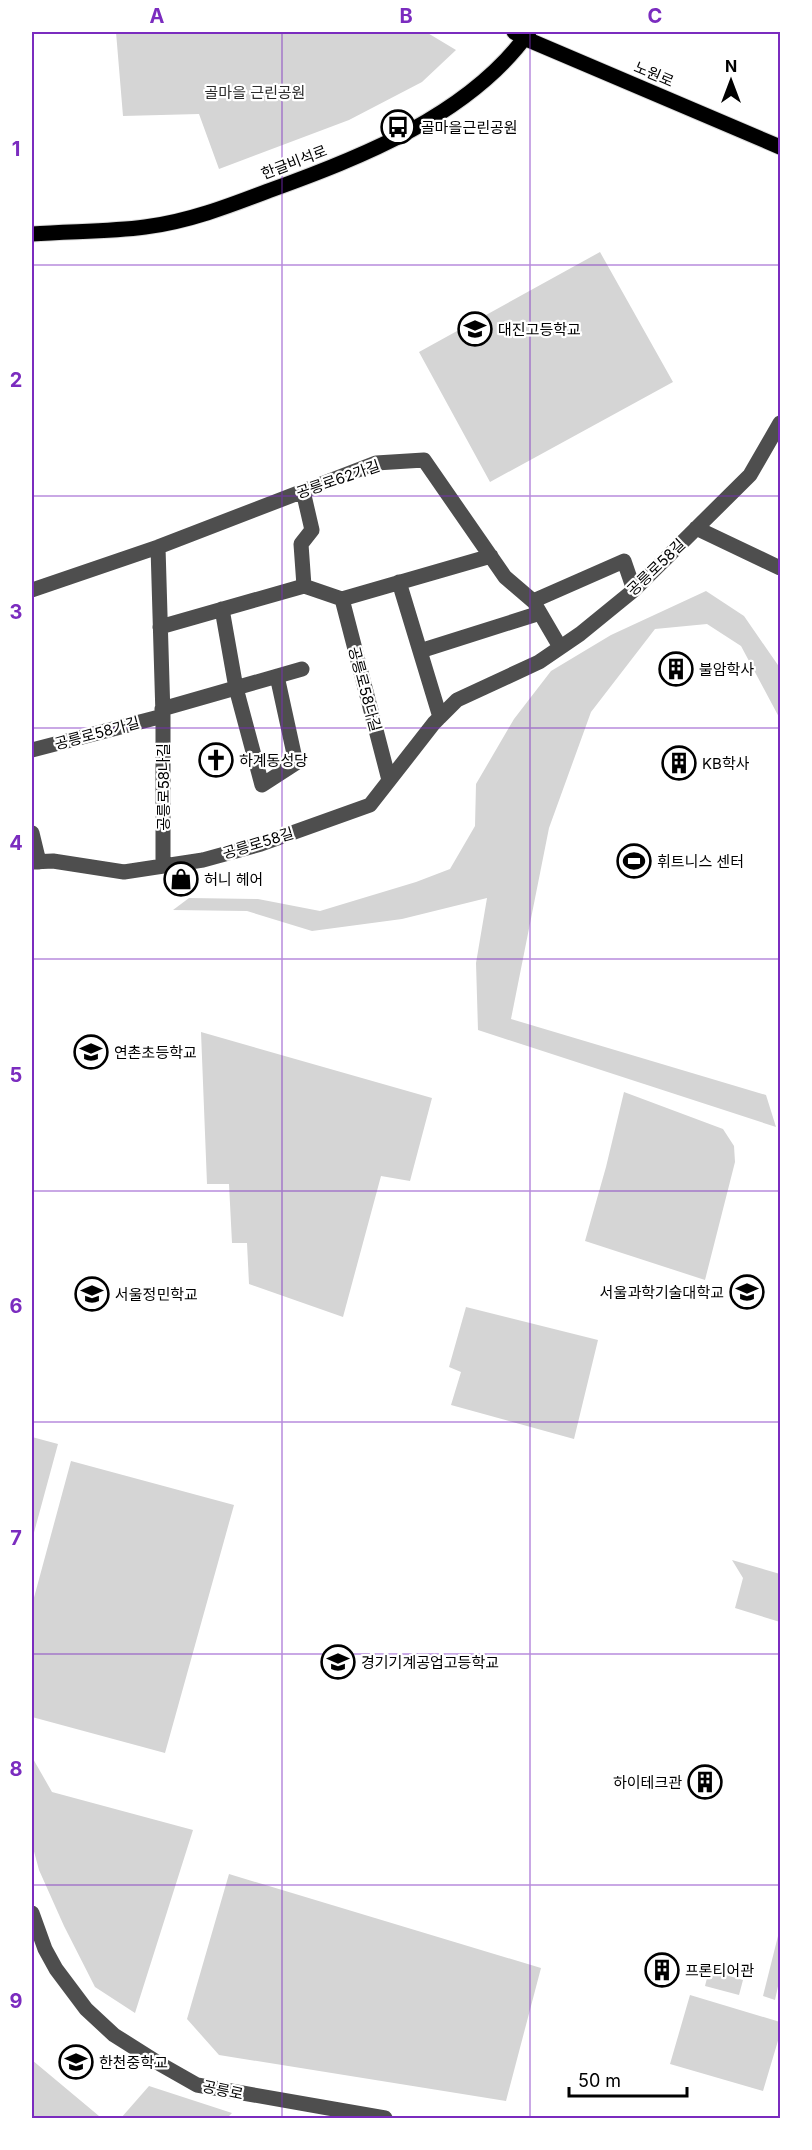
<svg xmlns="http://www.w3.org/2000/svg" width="812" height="2150" font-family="Inter,'Noto Sans KR',sans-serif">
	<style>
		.green { fill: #d5d5d5 }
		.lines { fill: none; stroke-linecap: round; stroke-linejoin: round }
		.major-casing { stroke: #dbdbdb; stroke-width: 17 }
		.minor { stroke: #4e4e4e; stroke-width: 15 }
		.major { stroke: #000; stroke-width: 15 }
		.grid { fill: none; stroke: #7b2cbf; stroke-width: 1.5; stroke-opacity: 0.55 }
		.labels { text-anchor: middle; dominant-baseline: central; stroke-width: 4.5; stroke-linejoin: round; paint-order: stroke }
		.street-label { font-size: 15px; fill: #000; stroke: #fff }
		.park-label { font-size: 15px; fill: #2c2c2c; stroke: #fff }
		.poi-label { font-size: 15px; fill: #000; stroke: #fff; text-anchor: start }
		.neatline { fill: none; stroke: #7b2cbf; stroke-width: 2 }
		.grid-label { font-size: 20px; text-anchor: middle; font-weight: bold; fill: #7b2cbf }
	</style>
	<rect width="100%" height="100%" fill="#fff"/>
	<path class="green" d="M116,32H426L456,50L422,82L349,120L219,169L199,114L123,116Z
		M600,252L673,382L490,482L419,352Z
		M706,591L744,616L780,668V719L741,646L707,624L655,629L591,712L549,828L511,1019L766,1095L776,1127L478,1030L476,963L487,898L402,919L312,931L247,911L173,910L189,898L258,899L320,911L416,882L450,869L475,826L476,784L514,719L551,671L611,635Z
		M201,1032L432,1098L410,1181L381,1176L343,1317L249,1284L247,1243H232L229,1184H207Z
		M624,1092L723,1129L734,1146L735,1162L705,1280L585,1241L606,1167Z
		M466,1307L598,1340L574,1439L451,1405L461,1372L449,1367Z
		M32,1437L58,1444L32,1540Z
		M71,1461L234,1505L165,1753L32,1717V1605Z
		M732,1560L780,1574V1622L735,1608L743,1578Z
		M32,1757L52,1792L193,1830L135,2013L95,1987L64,1926L39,1870L32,1844Z
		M229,1874L541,1968L506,2101L219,2055L187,2019Z
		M779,1932L780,1977L775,2000L763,1996Z
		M709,1970L743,1980L739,1995L705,1986Z
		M690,1995L780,2022V2034L763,2091L670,2064Z
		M32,2060L99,2116L97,2118H32Z
		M149,2086L232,2113L227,2118H121Z"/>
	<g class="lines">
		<defs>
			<path id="major" d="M514,32L524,38L780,147
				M32,234C69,231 108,232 145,227C187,222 229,206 268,191C360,158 470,115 529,32"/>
		</defs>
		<use href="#major" class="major-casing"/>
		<path class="minor" d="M303,491L312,530L301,544L304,586
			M696,528L780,568
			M158,547L163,716V866
			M399,582L440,717
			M304,586L342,599L491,556
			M32,590L158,547L376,463L424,460L505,577L533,601L624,561L634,590
			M342,599L389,780
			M536,606L560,647
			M222,609L236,688L262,785L296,763L277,676
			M160,627L304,586
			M420,651L540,613
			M162,709L302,669
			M32,750L163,716
			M32,833L39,862
			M32,862L53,861L124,872L203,860L261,844L370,805L434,723L457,700L539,662L580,634L634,590L750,475L780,423
			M32,1913L45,1949L56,1969L86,2009L114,2035L160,2064L197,2085L385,2118"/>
		<use href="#major" class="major"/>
	</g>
	<path class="grid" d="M282,32V2118M530,32V2118M32,265H780M32,496H780M32,728H780M32,959H780M32,1191H780M32,1422H780M32,1654H780M32,1885H780"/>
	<defs>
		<symbol id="bus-ring" viewBox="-11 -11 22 22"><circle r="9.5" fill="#fff" stroke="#000" stroke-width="1.5"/><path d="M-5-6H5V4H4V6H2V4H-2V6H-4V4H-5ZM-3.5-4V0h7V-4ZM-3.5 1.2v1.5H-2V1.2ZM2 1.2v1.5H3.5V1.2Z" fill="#000"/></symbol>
		<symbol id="school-ring" viewBox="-11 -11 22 22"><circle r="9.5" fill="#fff" stroke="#000" stroke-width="1.5"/><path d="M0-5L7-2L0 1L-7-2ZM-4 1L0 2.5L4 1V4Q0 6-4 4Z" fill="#000"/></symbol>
		<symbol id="building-ring" viewBox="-11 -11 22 22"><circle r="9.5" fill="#fff" stroke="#000" stroke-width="1.5"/><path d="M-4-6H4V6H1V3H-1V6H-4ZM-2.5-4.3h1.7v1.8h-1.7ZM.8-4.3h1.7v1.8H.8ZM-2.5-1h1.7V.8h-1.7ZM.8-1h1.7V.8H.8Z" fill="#000"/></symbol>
		<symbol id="church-ring" viewBox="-11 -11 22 22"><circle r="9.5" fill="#fff" stroke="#000" stroke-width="1.5"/><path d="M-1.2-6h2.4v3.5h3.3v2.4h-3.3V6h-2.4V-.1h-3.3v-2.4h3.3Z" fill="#000"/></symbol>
		<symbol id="stadium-ring" viewBox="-11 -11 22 22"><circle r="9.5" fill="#fff" stroke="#000" stroke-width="1.5"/><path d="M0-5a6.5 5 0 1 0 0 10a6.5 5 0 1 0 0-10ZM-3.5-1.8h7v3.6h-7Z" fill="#000"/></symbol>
		<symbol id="shop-ring" viewBox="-11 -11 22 22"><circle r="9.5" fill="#fff" stroke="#000" stroke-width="1.5"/><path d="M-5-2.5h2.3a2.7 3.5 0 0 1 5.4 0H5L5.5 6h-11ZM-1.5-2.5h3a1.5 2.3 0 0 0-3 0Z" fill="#000"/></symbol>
		<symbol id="university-ring" viewBox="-11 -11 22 22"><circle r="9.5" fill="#fff" stroke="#000" stroke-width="1.5"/><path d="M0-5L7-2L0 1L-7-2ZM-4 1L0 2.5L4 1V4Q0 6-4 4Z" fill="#000"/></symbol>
	</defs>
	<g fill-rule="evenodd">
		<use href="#bus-ring" x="379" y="108" width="38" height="38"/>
		<use href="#school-ring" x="456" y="310" width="38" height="38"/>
		<use href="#building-ring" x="657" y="650" width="38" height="38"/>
		<use href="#church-ring" x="197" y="741" width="38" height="38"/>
		<use href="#building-ring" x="660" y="744" width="38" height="38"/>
		<use href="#stadium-ring" x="615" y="842" width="38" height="38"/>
		<use href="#shop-ring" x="162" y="860" width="38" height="38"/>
		<use href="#school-ring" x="72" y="1033" width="38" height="38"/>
		<use href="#university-ring" x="728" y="1273" width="38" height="38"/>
		<use href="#school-ring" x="73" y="1275" width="38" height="38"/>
		<use href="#school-ring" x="319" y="1643" width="38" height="38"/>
		<use href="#building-ring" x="686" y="1763" width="38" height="38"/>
		<use href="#building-ring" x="643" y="1951" width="38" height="38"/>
		<use href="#school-ring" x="57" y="2043" width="38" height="38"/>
	</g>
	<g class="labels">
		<g class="street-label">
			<text transform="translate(654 74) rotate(23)">노원로</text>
			<text transform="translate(294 162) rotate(-21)">한글비석로</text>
			<text transform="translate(338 479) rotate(-19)">공릉로62가길</text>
			<text transform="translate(656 567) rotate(-44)">공릉로58길</text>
			<text transform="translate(365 689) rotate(75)">공릉로58다길</text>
			<text transform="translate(97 733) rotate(-15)">공릉로58가길</text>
			<text transform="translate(163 787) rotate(-90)">공릉로58나길</text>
			<text transform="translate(258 843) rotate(-17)">공릉로58길</text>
			<text transform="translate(223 2090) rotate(12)">공릉로</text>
		</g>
		<g class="park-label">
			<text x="255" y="92">골마을 근린공원</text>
		</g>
		<g class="poi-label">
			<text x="421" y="127">골마을근린공원</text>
			<text x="498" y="329">대진고등학교</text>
			<text x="699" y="669">불암학사</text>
			<text x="239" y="760">하계동성당</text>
			<text x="702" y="763">KB학사</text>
			<text x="657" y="861">휘트니스 센터</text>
			<text x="204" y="879">허니 헤어</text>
			<text x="114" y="1052">연촌초등학교</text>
			<text x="724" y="1292" text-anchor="end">서울과학기술대학교</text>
			<text x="115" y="1294">서울정민학교</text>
			<text x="361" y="1662">경기기계공업고등학교</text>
			<text x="682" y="1782" text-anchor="end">하이테크관</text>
			<text x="685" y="1970">프론티어관</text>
			<text x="99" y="2062">한천중학교</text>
		</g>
	</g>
	<rect width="812" height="2150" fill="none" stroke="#ffffff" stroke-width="66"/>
	<g transform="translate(731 81)" stroke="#ffffff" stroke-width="4.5" paint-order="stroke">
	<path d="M0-4.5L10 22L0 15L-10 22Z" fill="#000000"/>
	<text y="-9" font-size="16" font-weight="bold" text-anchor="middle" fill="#000000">N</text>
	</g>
	<path d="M569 2087v9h118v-9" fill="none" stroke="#000000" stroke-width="3"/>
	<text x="578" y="2087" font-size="18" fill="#000000" stroke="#ffffff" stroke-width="4.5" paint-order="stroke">50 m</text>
	<rect x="33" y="33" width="746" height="2084" class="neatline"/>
	<g class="grid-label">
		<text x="157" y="23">A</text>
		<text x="406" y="23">B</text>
		<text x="655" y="23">C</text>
		<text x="16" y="156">1</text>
		<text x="16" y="387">2</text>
		<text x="16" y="619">3</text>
		<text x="16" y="850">4</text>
		<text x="16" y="1082">5</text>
		<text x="16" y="1313">6</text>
		<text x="16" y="1545">7</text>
		<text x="16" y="1776">8</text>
		<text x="16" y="2008">9</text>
	</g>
</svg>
